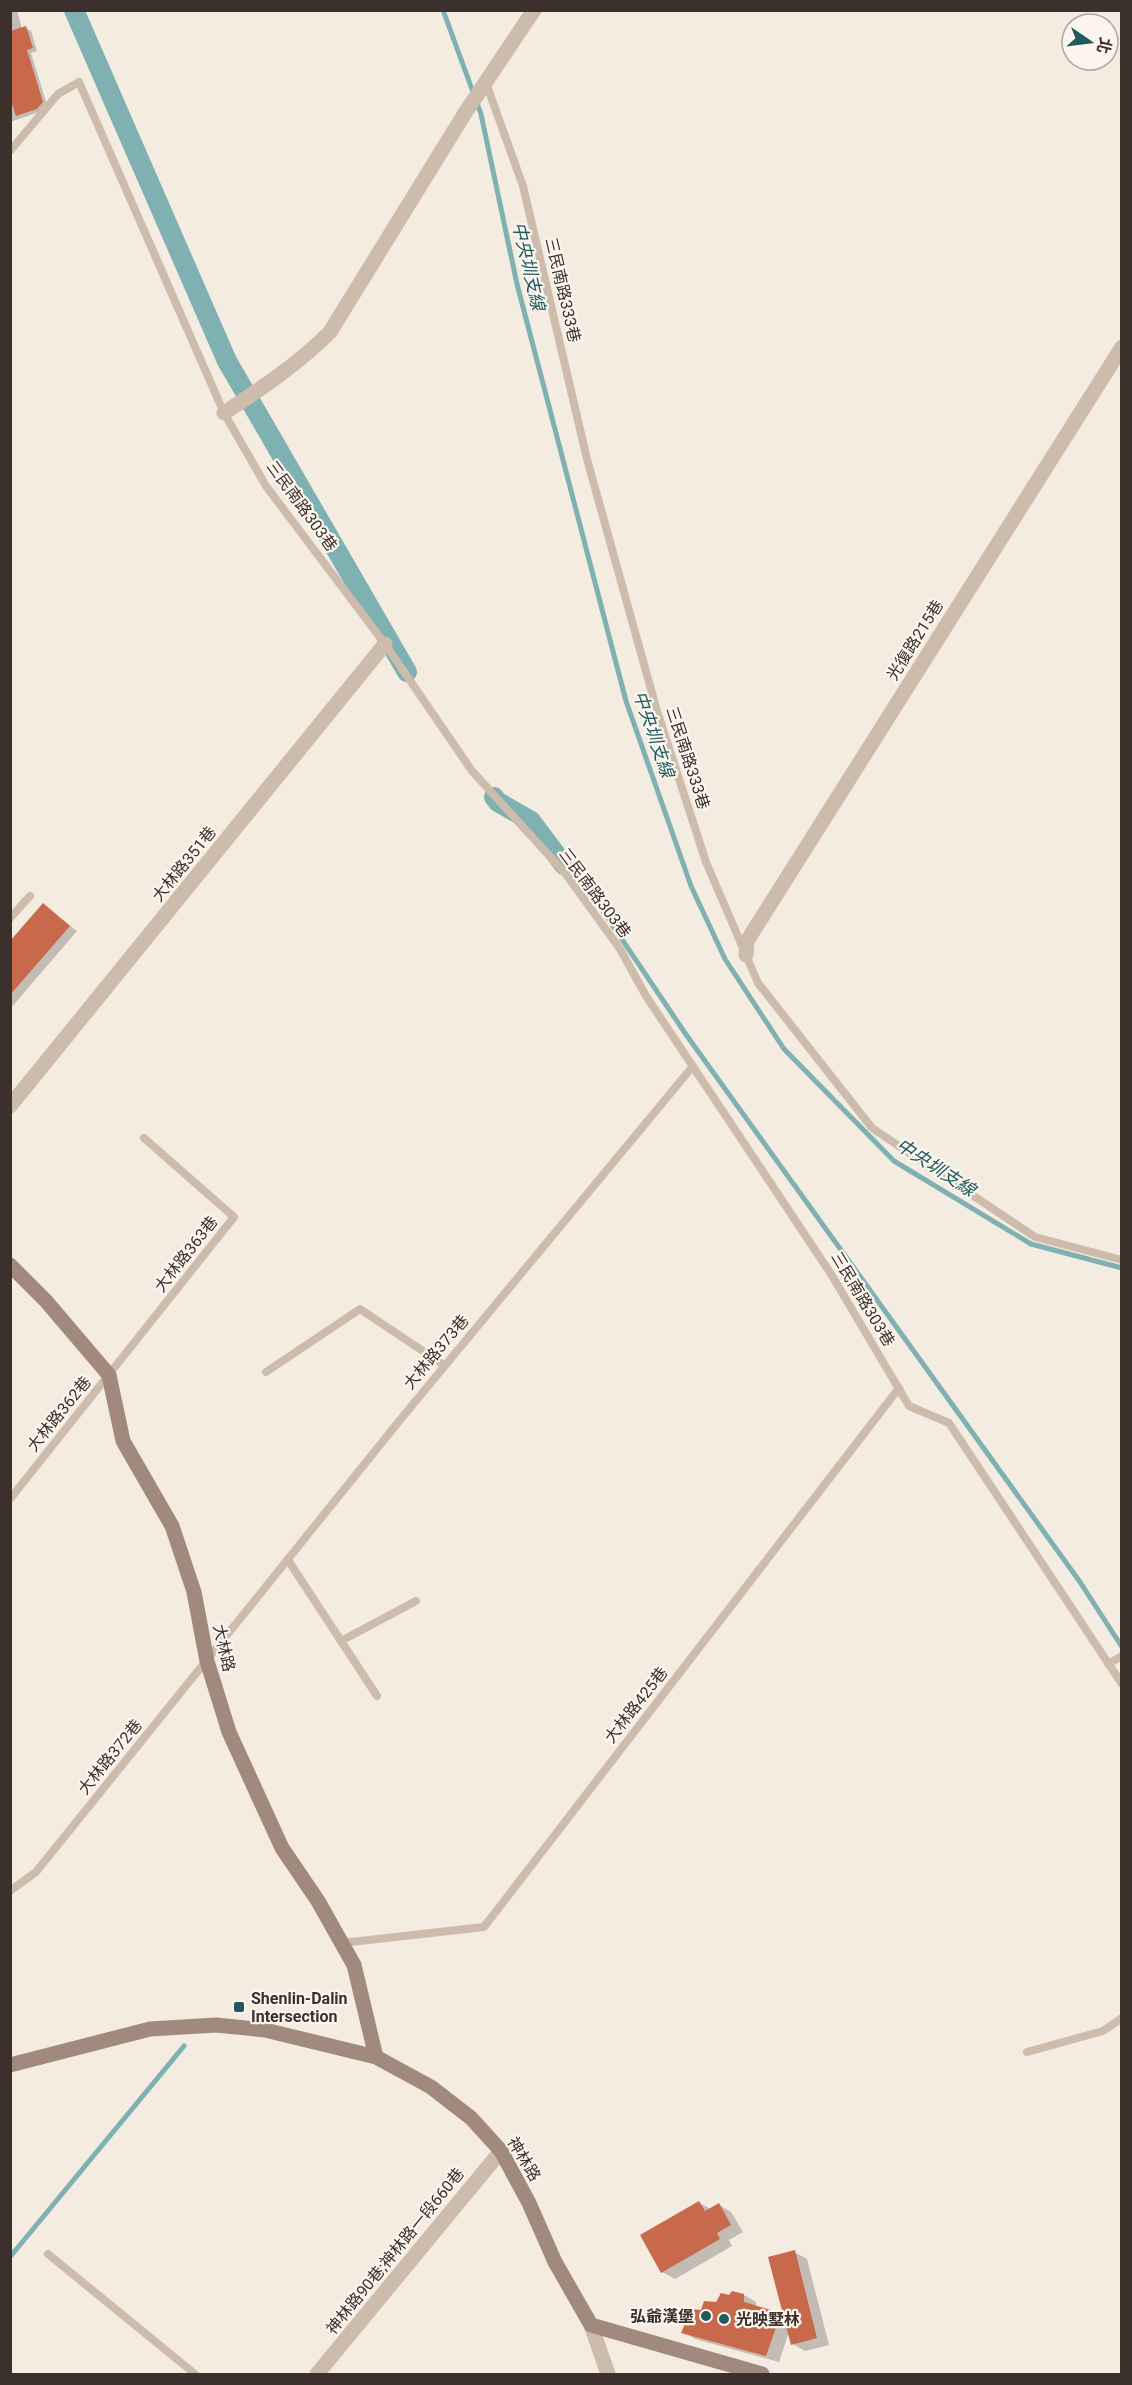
<svg xmlns="http://www.w3.org/2000/svg" width="1132" height="2385" font-family="Roboto,'Noto Sans TC',sans-serif">
	<style>
		.shadow { fill: #0003 }
		.lines { fill: none; stroke-linecap: round; stroke-linejoin: round }
		.stream { stroke: #7fb0b2; stroke-width: 5 }
		.canal { stroke: #7fb0b2; stroke-width: 20 }
		.building { fill: #c8694b }
		.lane { stroke: #cdbbac; stroke-width: 8 }
		.street { stroke: #cdbbac; stroke-width: 15 }
		.secondary { stroke: #a18a7d; stroke-width: 15 }
		.poi-dot { fill: #1f5a5e; stroke: #fbf5ee; stroke-width: 2 }
		.labels { text-anchor: middle; dominant-baseline: central; stroke-width: 4.5; stroke-linejoin: round; paint-order: stroke }
		.street-label { font-size: 16px; fill: #3b302b; stroke: #fbf5ee }
		.poi-label { font-size: 16px; font-weight: bold; fill: #3b302b; stroke: #fbf5ee; text-anchor: start }
		.water-label { font-size: 18px; font-style: italic; fill: #1f5a5e; stroke: #fbf5ee }
	</style>
	<rect width="100%" height="100%" fill="#f4ebe1"/>
	<path class="shadow" d="M10,10H17L22,29L26,28L31,31L37,51L31,53L47,105L42,111L10,122Z
		M44,905L77,931L10,1009V943Z
		M699,2203L711,2209L719,2205L731,2212L743,2232L729,2240L732,2246L675,2279L662,2272Z
		M794,2252L807,2259L829,2345L805,2351L793,2344L789,2332L779,2362L695,2339L683,2332L702,2312L729,2296L744,2295L756,2302V2307L786,2317Z"/>
	<g class="lines">
		<path class="stream" d="M443,10L481,114L517,284L626,701L691,886L725,959L784,1049L894,1161L1031,1244L1122,1268
			M564,865L578,874L687,1036L1080,1582L1122,1647
			M10,2257L184,2046"/>
		<path class="canal" d="M74,10L227,361L407,672
			M494,797L498,802L531,821L564,865"/>
	</g>
	<path class="building" d="M26,26L33,48L27,50L43,102L37,109L16,116L10,98V31Z
		M43,903L70,926L10,995V941Z
		M699,2201L705,2211L719,2203L731,2225L717,2233L720,2239L661,2273L640,2235Z
		M795,2250L817,2338L791,2345L768,2257Z
		M732,2291L744,2294V2302L781,2313L766,2356L681,2333L691,2309L701,2310L704,2301L716,2302L721,2293L729,2295Z"/>
	<g class="lines">
		<path class="lane" d="M486,83L523,186L587,459L657,711L706,862L758,983L872,1128L1035,1237L1122,1260
			M10,151L58,94L79,82L224,413L266,486L385,644L472,771L565,873L620,949L646,996L831,1274L909,1406L949,1423L1122,1684
			M10,918L30,896
			M266,1372L360,1309L444,1365
			M10,1499L234,1217L144,1138
			M288,1560L377,1696
			M341,1641L416,1601
			M1108,1664L1122,1656
			M10,1891L36,1872L400,1420L693,1066
			M342,1943L484,1927L899,1388
			M1027,2052L1103,2031L1122,2018
			M48,2254L195,2374"/>
		<path class="street" d="M224,413C262,388 298,364 330,332L465,113L534,10
			M746,955L747,941L1122,347
			M10,1106L385,644
			M591,2325L608,2374
			M317,2374L501,2151"/>
		<path class="secondary" d="M10,1265L46,1301L109,1375L123,1441L172,1526L194,1592L207,1661L229,1732L282,1848L318,1901L354,1965L376,2057
			M10,2065L150,2029L216,2025L265,2030L376,2057L431,2087L471,2118L501,2151L529,2203L555,2262L591,2325L762,2374"/>
	</g>
	<g class="poi-dot">
		<rect x="233" y="2001" width="12" height="12" rx="3"/>
		<circle cx="706" cy="2316" r="6"/>
		<circle cx="724" cy="2319" r="6"/>
	</g>
	<g class="labels">
		<g class="street-label">
			<text transform="translate(563 290) rotate(77)">三民南路333巷</text>
			<text transform="translate(302 506) rotate(54)">三民南路303巷</text>
			<text transform="translate(915 640) rotate(-58)">光復路215巷</text>
			<text transform="translate(688 758) rotate(72)">三民南路333巷</text>
			<text transform="translate(184 864) rotate(-51)">大林路351巷</text>
			<text transform="translate(595 893) rotate(53)">三民南路303巷</text>
			<text transform="translate(186 1254) rotate(-52)">大林路363巷</text>
			<text transform="translate(863 1299) rotate(59)">三民南路303巷</text>
			<text transform="translate(436 1352) rotate(-50)">大林路373巷</text>
			<text transform="translate(59 1414) rotate(-51)">大林路362巷</text>
			<text transform="translate(224 1648) rotate(77)">大林路</text>
			<text transform="translate(636 1705) rotate(-52)">大林路425巷</text>
			<text transform="translate(110 1757) rotate(-51)">大林路372巷</text>
			<text transform="translate(524 2159) rotate(59)">神林路</text>
			<text transform="translate(395 2251) rotate(-51)">神林路90巷;神林路一段660巷</text>
		</g>
		<g class="poi-label">
			<text x="251" y="1998">Shenlin-Dalin<tspan x="251" dy="18">Intersection</tspan></text>
			<text x="694" y="2316" text-anchor="end">弘爺漢堡</text>
			<text x="736" y="2319">光映墅林</text>
		</g>
		<g class="water-label">
			<text transform="translate(529 266) rotate(77)">中央圳支線</text>
			<text transform="translate(654 734) rotate(71)">中央圳支線</text>
			<text transform="translate(936 1167) rotate(33)">中央圳支線</text>
		</g>
	</g>
	<rect width="1132" height="2385" fill="none" stroke="#3b302b" stroke-width="24"/>
	<g transform="translate(1090 42) rotate(104)"><circle r="28" fill="#fbf5ee" stroke="#aea6a0" stroke-width="1.5"/>
	<path d="M0-4.5L10 22L0 15L-10 22Z" fill="#1f5a5e"/>
	<text y="-9" font-size="16" font-weight="bold" text-anchor="middle" fill="#3b302b">北</text>
	</g>
</svg>
